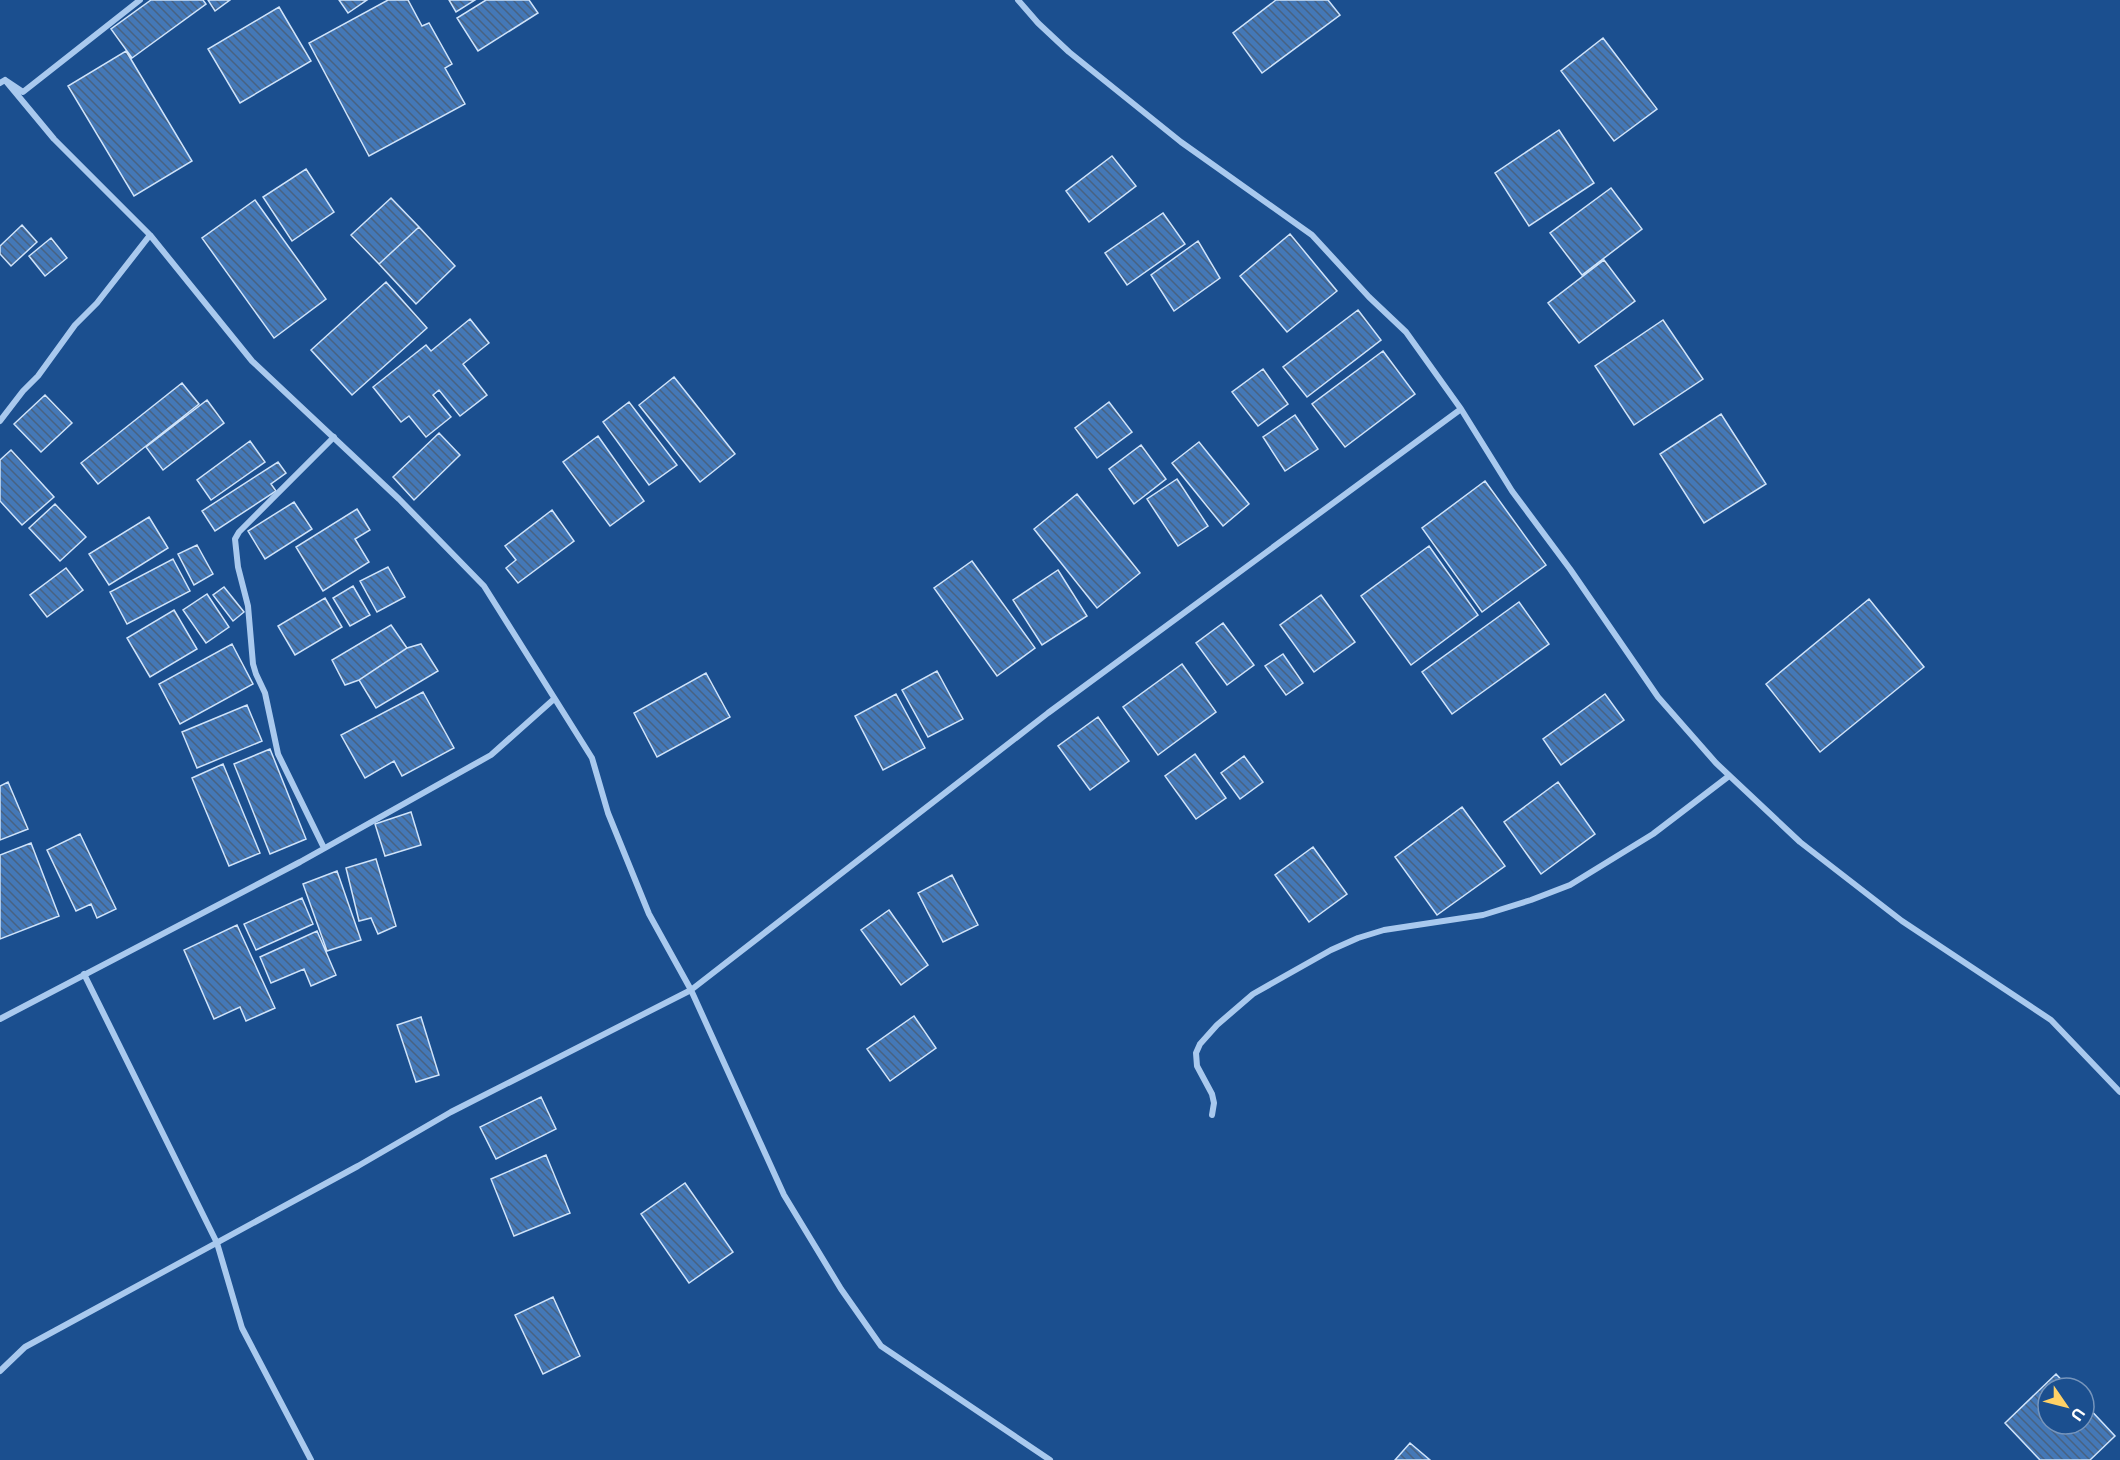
<svg xmlns="http://www.w3.org/2000/svg" width="2120" height="1460" font-family="'Noto Sans',sans-serif">
	<style>
		.building { fill: url(#building-back-hatch); stroke: #cfe3fa; stroke-width: 1.5 }
		.lines { fill: none; stroke-linecap: round; stroke-linejoin: round }
		.street { stroke: #a9c9ee; stroke-width: 6 }
	</style>
	<defs>
		<pattern id="building-back-hatch" width="6" height="6" patternUnits="userSpaceOnUse" patternTransform="scale(1.5)"><rect width="6" height="6" fill="#4478b7"/><path d="M-1 5l2 2M0 0l6 6M5-1l2 2" fill="none" stroke="#486282"/></pattern>
	</defs>
	<rect width="100%" height="100%" fill="#1b4f8f"/>
	<path class="building" d="M151,0H203L206,4L132,58L111,29Z
		M208,0H230L215,11Z
		M339,0H367L348,13Z
		M388,0H408L422,26L429,23L452,64L445,68L465,104L369,156L309,43Z
		M449,0H475L456,12Z
		M486,0H529L538,13L478,51L457,18Z
		M1276,0H1328L1340,15L1262,73L1233,33Z
		M279,7L311,61L240,103L208,49Z
		M1603,38L1657,109L1614,141L1561,71Z
		M126,51L192,161L134,196L68,86Z
		M1559,130L1594,183L1529,226L1495,173Z
		M1112,156L1136,186L1089,222L1066,191Z
		M306,169L334,212L292,241L263,197Z
		M1611,188L1642,229L1582,275L1550,233Z
		M391,198L419,227L379,264L351,235Z
		M255,200L326,299L274,338L202,238Z
		M1163,213L1185,244L1127,285L1105,253Z
		M22,225L37,242L11,266L0,254V246Z
		M419,227L455,266L416,304L379,264Z
		M1290,234L1337,291L1287,332L1240,276Z
		M51,238L67,258L45,276L29,256Z
		M1198,241L1220,278L1174,311L1151,275Z
		M1604,260L1635,301L1579,343L1548,303Z
		M386,282L427,328L352,395L311,350Z
		M1358,310L1381,340L1307,397L1283,367Z
		M470,319L489,343L463,364L487,395L460,416L439,390L433,395L451,417L426,437L409,416L401,422L373,387L426,345L431,351Z
		M1663,320L1703,379L1634,425L1595,366Z
		M1383,351L1415,394L1345,447L1312,404Z
		M1263,369L1288,404L1258,426L1232,392Z
		M674,377L735,454L700,482L639,405Z
		M182,383L199,404L98,484L81,463Z
		M45,395L72,423L41,452L14,424Z
		M207,400L224,423L163,470L146,447Z
		M629,402L677,465L649,485L603,422Z
		M1109,402L1132,432L1097,458L1075,428Z
		M1721,414L1766,484L1704,523L1660,454Z
		M1295,415L1318,449L1285,471L1263,437Z
		M439,433L460,455L414,500L393,477Z
		M598,436L644,501L610,526L563,462Z
		M250,441L265,462L211,500L197,480Z
		M1199,442L1249,504L1223,526L1172,463Z
		M1141,445L1166,479L1134,504L1109,469Z
		M11,450L54,497L22,525L0,501V460Z
		M278,462L286,473L271,484L276,491L215,531L202,511Z
		M1177,479L1208,526L1178,546L1147,499Z
		M1485,481L1546,565L1482,612L1422,528Z
		M1077,494L1140,573L1097,608L1034,529Z
		M294,502L312,529L265,559L248,531Z
		M55,504L86,537L60,561L29,528Z
		M357,509L370,530L355,539L369,562L323,591L296,547Z
		M552,510L574,541L518,583L506,568L516,560L505,546Z
		M149,517L168,548L109,585L89,554Z
		M197,545L213,574L194,585L178,554Z
		M1429,546L1478,615L1411,665L1361,596Z
		M173,559L190,591L127,624L110,592Z
		M972,561L1035,648L997,676L934,588Z
		M388,567L405,597L377,612L360,581Z
		M66,568L83,590L47,617L30,595Z
		M1058,570L1087,616L1042,645L1013,600Z
		M353,586L370,615L350,626L333,598Z
		M224,587L244,612L233,621L213,595Z
		M207,594L229,627L206,643L183,610Z
		M1321,595L1355,642L1314,672L1280,625Z
		M325,598L342,627L295,655L278,626Z
		M1869,599L1924,667L1820,752L1766,684Z
		M1519,602L1549,644L1452,714L1422,672Z
		M174,610L197,649L150,677L127,638Z
		M1223,623L1254,665L1227,685L1196,643Z
		M391,625L407,648L359,680L345,685L332,660Z
		M232,644L253,684L180,724L159,684Z
		M421,644L438,671L376,708L359,680L407,648Z
		M1283,654L1303,683L1286,695L1265,666Z
		M1182,664L1216,712L1158,755L1123,707Z
		M937,671L963,719L928,737L902,690Z
		M706,673L730,717L657,757L634,713Z
		M423,692L454,748L402,776L394,761L365,778L341,735Z
		M896,694L925,748L883,770L855,716Z
		M1605,694L1624,720L1561,765L1543,739Z
		M247,705L262,741L197,768L182,732Z
		M1098,717L1129,761L1090,790L1058,746Z
		M270,749L306,839L270,854L234,764Z
		M1195,754L1226,798L1196,819L1165,776Z
		M1244,756L1263,782L1240,799L1221,773Z
		M223,764L260,853L229,866L192,778Z
		M8,782L28,829L0,840V786Z
		M1558,782L1595,834L1541,874L1504,822Z
		M1462,807L1505,866L1437,915L1395,857Z
		M411,812L421,845L385,856L375,824Z
		M80,834L116,909L97,918L91,904L76,911L47,850Z
		M31,843L59,916L0,939V855Z
		M1313,847L1347,894L1309,922L1275,875Z
		M376,859L396,926L378,934L371,918L359,921L346,868Z
		M337,871L361,940L327,951L303,884Z
		M952,875L978,925L943,942L918,893Z
		M302,898L313,924L256,950L244,924Z
		M889,910L928,965L901,985L861,930Z
		M237,925L275,1008L246,1021L240,1007L214,1019L184,950Z
		M317,931L336,975L311,986L304,969L271,983L260,957Z
		M914,1016L936,1048L890,1081L867,1049Z
		M421,1017L439,1075L416,1082L397,1025Z
		M541,1097L556,1129L496,1159L480,1127Z
		M546,1155L570,1213L514,1236L491,1179Z
		M685,1183L733,1252L689,1283L641,1214Z
		M553,1297L580,1356L543,1374L515,1315Z
		M2056,1374L2069,1388H2048V1424H2084V1403L2115,1436L2090,1460H2040L2005,1423Z
		M1410,1443L1430,1460H1395Z"/>
	<g class="lines">
		<path class="street" d="M1018,0L1038,23L1069,52L1181,142L1312,235L1369,297L1406,332L1461,409L1512,491L1570,569L1658,697L1716,763L1800,842L1902,921L2051,1020L2120,1092
			M5,80L54,139L150,235L252,361L399,499L484,586L592,758L608,813L649,914L691,990L784,1195L841,1289L881,1346L1050,1460
			M0,83L5,80L23,92L140,0
			M0,421L23,391L38,376L75,325L97,303L150,235
			M324,848L278,754L265,693L256,674L253,664L248,606L238,567L235,539L239,532L334,437
			M84,974L217,1243L242,1328L311,1460
			M0,1019L300,862L491,755L554,699
			M1212,1115L1214,1103L1212,1094L1197,1066L1196,1053L1200,1044L1217,1025L1253,994L1331,950L1358,938L1384,930L1483,915L1531,900L1570,885L1653,834L1729,776
			M0,1371L25,1347L358,1166L451,1112L691,990L1048,713L1461,409"/>
	</g>
	<g transform="translate(2066 1406) rotate(125)"><circle r="28" fill="#1b4f8f" stroke="#7695bc" stroke-width="1.5"/>
	<path d="M0-4.5L10 22L0 15L-10 22Z" fill="#ffd166"/>
	<text y="-9" font-size="16" font-weight="bold" text-anchor="middle" fill="#ffffff">U</text>
	</g>
</svg>
